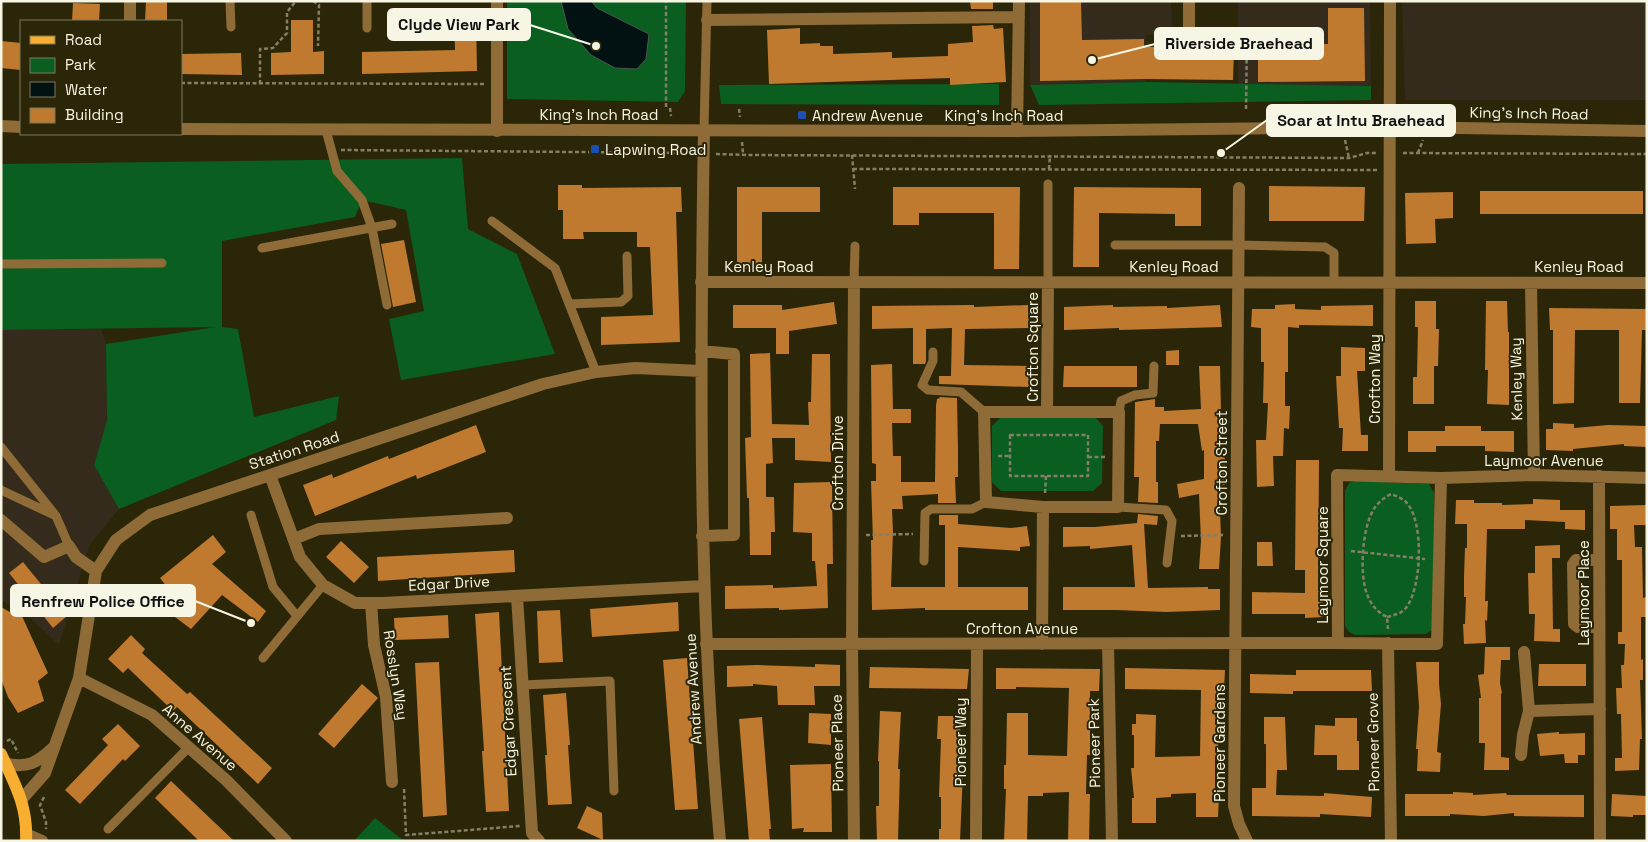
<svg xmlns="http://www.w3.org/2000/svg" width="1648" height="842" font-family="'Space Grotesk',sans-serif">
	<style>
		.commercial { fill: #352b1c }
		.green { fill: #095e20 }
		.water { fill: #021212; stroke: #4c5651 }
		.building { fill: #bf7a2f }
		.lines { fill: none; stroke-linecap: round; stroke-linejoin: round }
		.path { stroke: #848067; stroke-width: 2.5; stroke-dasharray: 4 2.5; stroke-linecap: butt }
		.service { stroke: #8e6b37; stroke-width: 9 }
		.minor { stroke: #8e6b37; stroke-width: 12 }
		.tertiary { stroke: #8e6b37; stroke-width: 12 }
		.primary { stroke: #f8af31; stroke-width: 12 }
		.transit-dot { fill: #1a4fb4; stroke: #2b2607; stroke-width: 2 }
		.labels { text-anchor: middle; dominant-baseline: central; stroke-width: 4; stroke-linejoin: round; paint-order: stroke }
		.street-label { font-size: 15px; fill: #f7f5e3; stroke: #2b2607 }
		.poi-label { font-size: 15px; fill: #f7f5e3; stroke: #2b2607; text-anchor: start }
		.leader { fill: none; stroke: #f7f5e3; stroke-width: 2 }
		.callout-dot { fill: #f7f5e3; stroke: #2b2607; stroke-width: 2 }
		.callout { fill: #f7f5e3; stroke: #f7f5e3; stroke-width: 2 }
		.callout-label { font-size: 16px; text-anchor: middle; font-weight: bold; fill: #111 }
	</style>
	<rect width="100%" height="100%" fill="#2b2607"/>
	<path class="commercial" d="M1030,1H1171L1172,34L1146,35V82L1030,85Z
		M1238,1H1370L1371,86L1238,84Z
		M1402,1H1647V100H1405Z
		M101,329L106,344L107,420L94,465L119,509L89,546L59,645L28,616L1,600V330Z"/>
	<path class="green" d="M507,1H686L685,91L678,102L507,99Z
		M1146,82L1371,86V100L1039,105L1030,85Z
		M999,84V105L721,104L719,85Z
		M462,158L468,229L517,254L555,354L401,380L389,319L424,311L406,210L362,200L355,217L222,241V327L238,329L254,417L339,396L336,420L119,509L94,465L107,420L106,344L216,327L1,330V164Z
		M1001,417H1095L1103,426L1102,483L1093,491H1001L992,482V426Z
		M1355,481L1429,484L1434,493V624L1432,630L1426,634L1355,635L1349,632L1345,626V491L1349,483Z
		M375,818L404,841H354Z"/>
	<path class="water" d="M561,1H591L597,8L649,34L646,59L637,69L615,68L591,55L568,29Z"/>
	<path class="building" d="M146,1H167V21H145Z
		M970,1H993V9H971Z
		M1040,1H1081L1082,40L1144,39V46L1172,49L1234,50L1233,80L1144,79L1040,81Z
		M73,3L100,4L99,21H72Z
		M1328,8H1364L1365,81L1258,82V45L1328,44Z
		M476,18L477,71L362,74V52L455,50L454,19Z
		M291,20H313V52L324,51V74L271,75V53L291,52Z
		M993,25L994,29L1003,28L1006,82L950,85V78L769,84L767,30L800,28V44L820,43V46H833V54L892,52V58L948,56V44L973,42L972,26Z
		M1,41L21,43V70L1,68Z
		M241,53L242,75L181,74V54Z
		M558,185H582V188L681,187L682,212H676L680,342L601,345V317L653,315L650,247H637V232H583L584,239H563V210H558Z
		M1269,186L1365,187L1364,221H1269Z
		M737,187H820V212H762V269H737Z
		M893,187H1020L1019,269H994V213H919V225H893Z
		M1074,187L1201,188V226H1175V214L1099,213V267H1073Z
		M1480,191H1643V214H1480Z
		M1453,192V218L1435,219L1436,243L1406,244L1405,193Z
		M404,240L416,302L393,307L381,244Z
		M1415,301H1436V329H1439L1438,366H1434V404H1413V377H1417L1418,327H1415Z
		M1486,301H1507L1508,332H1509V405L1487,404L1488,370H1485Z
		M834,302L837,324L789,331V354H776V328H733V305H782V310Z
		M1295,304V309L1321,310V306L1373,305V326L1299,325V328L1288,327V372H1285V406H1290L1289,429L1284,428L1283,456H1273L1274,486L1257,487L1256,440H1266L1268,403H1263L1264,362H1261V328L1251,327L1252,309H1275V305Z
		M974,305V307L1028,305L1029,328L965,329L964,365L1030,366L1029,387L939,384V376H951L952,328L926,329V361L925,364H913V328L872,329V306Z
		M1113,305V307L1167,306V308L1220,305L1222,327L1119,330V328L1064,330V307Z
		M1549,308L1647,309V330H1642L1640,403H1619V330H1575L1574,403L1553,404V330H1550Z
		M1341,347L1365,348V371H1357L1361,435H1368V451H1342L1343,428H1339L1336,376H1341Z
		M1179,350V365H1166V351Z
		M770,353L772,424L809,425L808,402H811L812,354H830L831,462L795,460V438H772L773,463L766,464V497H774L775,532H771V555H750L749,498H747L745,438L751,437L750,354Z
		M892,364L893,409H911V423H892L893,456H901V482H935L936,406L937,399L940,398L939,397L957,398L958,451V477H955L956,503H938V494L902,496L903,509H892L893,532L891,587H945V525H939V515H958V524L1011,528L1027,526L1030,546L1020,547V551L958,547V587H1028V610H925V608L872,610L871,540H873L871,481H876V464L872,463L871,365Z
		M1064,366H1137V387H1063Z
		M1199,366H1220L1221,411H1217L1224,458H1225V485H1219L1221,537L1219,569H1199L1201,541L1199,494L1179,498L1177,484L1204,479V450L1202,451L1198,424H1160L1159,441H1156V482H1158V503L1138,502L1139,477H1134L1135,402L1155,399V407H1164V411L1201,409Z
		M1553,423L1574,424V428L1608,425L1647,426V447L1624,446V444L1573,449V451L1546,450V429H1553Z
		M476,425L486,452L417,479L416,475L315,516L303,485L332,474L333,478L388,456L389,459Z
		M1445,426H1481V431H1514V452L1485,451V446H1436V452H1408V431H1445Z
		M1296,460H1319L1318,591H1323V617L1305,618V614H1252V592L1305,593V570H1295Z
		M832,482L833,564H827L828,608L779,610V608L725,609V586L773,585V588L817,586L815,561H812V533L793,532L794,483Z
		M1533,499L1560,500V510H1585V530L1565,529V522L1525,520V529H1487L1485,601H1488L1487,621L1485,620L1486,643L1464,644L1463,624H1465L1466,597H1464V576L1465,548H1467V524H1455L1456,500H1474V503H1502V505L1533,504Z
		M1647,505V525H1634L1635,547H1642L1643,598L1646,597V617H1641V660L1643,659V680H1640L1642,739H1640L1639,770L1615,771V758H1622L1621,714H1617L1616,688H1622L1621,665H1624L1625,644H1618V632H1622V560H1617V529H1610V506Z
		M1138,514L1158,516L1157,525L1144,524L1148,588L1208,587V589H1220V610L1166,612L1117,610H1063V587H1135L1132,545L1090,549V546L1063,547V527H1095L1137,523Z
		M213,535L226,552L212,564L266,611L258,622L222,595L191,629L171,614L180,604L160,578Z
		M341,541L369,567L354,583L326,557Z
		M1257,542H1272L1273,566H1257Z
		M1560,545V558H1552L1553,629H1560V642L1534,641L1535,614H1529L1528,573H1535V546Z
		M514,550L515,572L378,581L377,557Z
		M23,562L67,616L53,628L9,573Z
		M678,602L679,631L592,637L590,609Z
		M1,607L17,616L21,614L48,673L38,681L44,701L18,713L8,697L1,679Z
		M560,610L563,662L539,663L537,611Z
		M499,612L509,811L486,812L482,751H484L475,614Z
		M448,615L449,638L395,640L394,618Z
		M131,635L145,649L142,653L187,694L190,692L272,768L258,784L177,707L173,711L128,668L123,673L108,659Z
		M1485,647H1510V660H1501L1500,683L1502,693L1501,694V757L1509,758V770H1484L1485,743H1479V698H1481L1478,675L1484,674Z
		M687,658L698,809L675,810L663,660Z
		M439,662L447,815L423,817L415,663Z
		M1416,662H1439V684L1441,704L1437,752L1441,753L1440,772L1417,771L1418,749H1416L1419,707Z
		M815,664L840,665V686H814L815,705H778L777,686L753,684V686L727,687V666L757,665L815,667Z
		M1539,664H1586V686H1538Z
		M870,667L969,669L967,689L869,688Z
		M996,668L1100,669L1099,691H1090V755H1087L1086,794H1090L1089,841H1068L1069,792L1043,793V796H1028L1027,841H1004L1006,789H1004V765H1006L1007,713H1028V755L1067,756L1069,688L1016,687V689H996Z
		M1125,668L1225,670L1224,689H1219L1218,757H1215V795L1219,796L1218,817H1196V793L1171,794V797L1156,798V823H1132V798H1134L1131,768H1134V735H1132V724H1136V714L1156,715L1155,757L1200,756L1201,690L1125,689Z
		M1296,670H1371L1372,691H1293V694L1250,693V674L1296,675Z
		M362,684L378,698L334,748L318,734Z
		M566,693L570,745H568L572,804L548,805L545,755H547L543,695Z
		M880,711L901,712L898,769H900L898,841H877L876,806H879V761H878Z
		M809,713L831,714V745L808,743Z
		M938,716H960L961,771H963L960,841H939V829H941V797H939L941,739H937Z
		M762,717L771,829H769L770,841H749L739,719Z
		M1264,717H1285L1287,770H1277L1276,795L1324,796V793L1372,797L1371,817L1320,814V817L1252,816V788H1266V744H1264Z
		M1335,718H1357V741H1359V770H1337V755H1314L1315,725L1335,726Z
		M118,724L140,746L125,761L123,759L80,804L65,790L108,745L102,739Z
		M1559,732V734L1585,733V755H1578V763H1565L1564,754L1540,756L1537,734Z
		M831,764L832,832H803L804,828L792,829L790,765Z
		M171,781L234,841H199L155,798Z
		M1453,792L1473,793V795L1506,793L1507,795H1584V817L1514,816V813L1484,816L1450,814V816H1405V794H1453Z
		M1612,794L1647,796V815H1633V817L1611,816Z
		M587,806L602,813L603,840L577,828Z"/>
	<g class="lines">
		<path class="path" d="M313,1L319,5L318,46
			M1202,33H1247L1246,110
			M181,83L485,84
			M260,84V49L273,48L287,33V12L296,1
			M666,107V1
			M670,108L671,116
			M739,109L740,117
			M1345,140L1349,158
			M742,142L743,154
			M341,150L691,153
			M1403,153L1647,154
			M1418,153L1423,140
			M716,154L748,155L1349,158L1367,153H1378
			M852,155L855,189
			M853,169L1377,170
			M1049,169L1050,155
			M1010,435H1088V476H1010Z
			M998,456H1010
			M1088,457H1105
			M1045,493L1046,476
			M866,535L913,534
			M1181,536L1223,535
			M1351,551L1425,559
			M1387,617C1394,615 1400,614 1405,609C1422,590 1425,519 1405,501C1401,498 1396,496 1391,494C1385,497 1380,501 1376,506C1362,523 1359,574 1367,594C1371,605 1377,612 1387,617L1388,629
			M7,741L11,739L18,753
			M404,789L406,835L520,826
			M44,797L40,805L46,822V829"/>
		<path class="service" d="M230,1L231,27
			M367,1V28
			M326,130L337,171L362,200L372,228L387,305
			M704,130L707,1
			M1048,184V282
			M492,221L555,268L596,372
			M1115,245H1238L1325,247L1334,253V283
			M262,248L392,224
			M1,264L162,263
			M854,282L855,246
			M569,304L621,302L628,296L627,256
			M933,352V361L922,385L928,390L961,392L984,412
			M1119,412L1121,401L1135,395L1153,393L1154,366
			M1,447L56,516L69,546
			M1,490L54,515
			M1118,507L1166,510L1172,521L1167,563
			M251,515L273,587L297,616
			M924,561L925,513L931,509H972L986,502
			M263,658L323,585
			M523,685L610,681L614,791
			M108,829L189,747"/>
		<path class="minor" d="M130,1V21
			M497,1V131
			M1189,1V33
			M707,20L1019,17
			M704,130C700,367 698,604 720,841
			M1017,131L1019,1
			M1239,188L1234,806L1239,824L1247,841
			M701,282L1647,283
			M1531,283L1534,475
			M701,351L734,354V535L702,536
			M270,475L300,557L323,585L355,603H383L704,586
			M1389,476L1390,1
			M1599,476L1600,841
			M1441,478L1437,644L1338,643L1337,475L1441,478L1534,475L1647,478
			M1043,507H1118L1119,412H1047
			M1,520L44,557L69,546L76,557L96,571
			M294,539L319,529L507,518
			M1599,560H1576L1573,564L1574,624L1578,627H1599
			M517,596L532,833L539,841
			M371,603L374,645L386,697L392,782
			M1388,643L1391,841
			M706,644L1338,643
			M1042,644L1043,507L986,502L984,412H1047L1048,282
			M1108,644L1112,841
			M79,678L152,715L226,780L286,841
			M1529,711L1600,709
			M1521,755L1523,735L1529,711L1524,652
			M6,764C28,768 37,763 53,748
			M22,799L45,773L79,678L96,571L116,540L150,515L543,384L596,372L635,368L701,371
			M26,834L42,841
			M854,841L852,644L854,282
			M976,841L977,644"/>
		<path class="tertiary" d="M1,126L21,127
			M181,129L1017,131L1390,127L1647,131"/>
		<path class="primary" d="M1,754C15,784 28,807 26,841"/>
	</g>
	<g class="transit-dot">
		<rect x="797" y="110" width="10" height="10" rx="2.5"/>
		<rect x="590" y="144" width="10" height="10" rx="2.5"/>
	</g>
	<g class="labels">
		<g class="street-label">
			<text transform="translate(1529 113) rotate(1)">King's Inch Road</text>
			<text x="599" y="114">King's Inch Road</text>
			<text x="1004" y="115">King's Inch Road</text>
			<text x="769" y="266">Kenley Road</text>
			<text x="1174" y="266">Kenley Road</text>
			<text x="1579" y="266">Kenley Road</text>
			<text transform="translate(1032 347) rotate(-90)">Crofton Square</text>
			<text transform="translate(1374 379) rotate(-90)">Crofton Way</text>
			<text transform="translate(1516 379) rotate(-91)">Kenley Way</text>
			<text transform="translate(294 450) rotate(-18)">Station Road</text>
			<text x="1544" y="460">Laymoor Avenue</text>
			<text transform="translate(837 463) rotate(-90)">Crofton Drive</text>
			<text transform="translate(1221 463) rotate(-90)">Crofton Street</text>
			<text transform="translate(1322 565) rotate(-90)">Laymoor Square</text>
			<text transform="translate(449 583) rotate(-3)">Edgar Drive</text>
			<text transform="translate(1583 593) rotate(-90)">Laymoor Place</text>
			<text x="1022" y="628">Crofton Avenue</text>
			<text transform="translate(396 675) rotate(81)">Rosslyn Way</text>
			<text transform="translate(693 689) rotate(-93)">Andrew Avenue</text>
			<text transform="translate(508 721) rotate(-93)">Edgar Crescent</text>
			<text transform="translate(200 737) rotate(41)">Anne Avenue</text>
			<text transform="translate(960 742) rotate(-90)">Pioneer Way</text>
			<text transform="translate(1373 742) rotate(-91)">Pioneer Grove</text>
			<text transform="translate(837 743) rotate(-91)">Pioneer Place</text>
			<text transform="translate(1094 743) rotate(-91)">Pioneer Park</text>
			<text transform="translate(1219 743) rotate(-90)">Pioneer Gardens</text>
		</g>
		<g class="poi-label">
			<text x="812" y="115">Andrew Avenue</text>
			<text x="605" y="149">Lapwing Road</text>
		</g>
	</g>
	<path class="leader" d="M596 46L530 25M1092 60L1155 44M1221 153L1267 120M251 623L195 601"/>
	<g class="callout-dot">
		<circle cx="596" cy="46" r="5"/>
		<circle cx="1092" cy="60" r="5"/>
		<circle cx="1221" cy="153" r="5"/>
		<circle cx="251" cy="623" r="5"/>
	</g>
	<g class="callout">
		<rect x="388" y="9" width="142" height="31" rx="5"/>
		<rect x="1155" y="28" width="168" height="31" rx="5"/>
		<rect x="1267" y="105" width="188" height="31" rx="5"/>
		<rect x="11" y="585" width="184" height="31" rx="5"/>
	</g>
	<g class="callout-label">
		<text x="459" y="30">Clyde View Park</text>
		<text x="1239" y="49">Riverside Braehead</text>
		<text x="1361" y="126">Soar at Intu Braehead</text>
		<text x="103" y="607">Renfrew Police Office</text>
	</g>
	<rect width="1648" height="842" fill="none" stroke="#f7f5e3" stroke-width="5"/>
	<rect x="20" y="20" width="162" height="115" fill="#2b2607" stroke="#7d795f"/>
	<rect x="30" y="36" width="25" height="8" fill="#f8af31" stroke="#7d795f"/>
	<text x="65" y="45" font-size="15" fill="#f7f5e3">Road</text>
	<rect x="30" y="58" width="25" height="15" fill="#095e20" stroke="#7d795f"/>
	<text x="65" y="70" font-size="15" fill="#f7f5e3">Park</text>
	<rect x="30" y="82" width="25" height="15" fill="#021212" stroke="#7d795f"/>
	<text x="65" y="95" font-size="15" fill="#f7f5e3">Water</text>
	<rect x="30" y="108" width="25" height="15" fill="#bf7a2f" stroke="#7d795f"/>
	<text x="65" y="120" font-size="15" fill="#f7f5e3">Building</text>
</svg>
